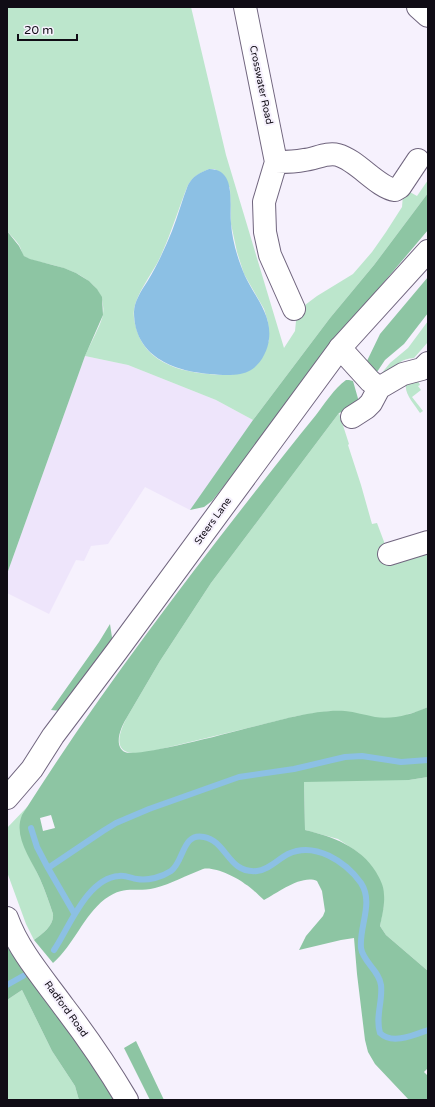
<svg xmlns="http://www.w3.org/2000/svg" width="435" height="1107" font-family="'Varela Round',sans-serif">
	<style>
		.built { fill: #eee5fb }
		.green { fill: #bce6cc; fill-rule: evenodd }
		.forest { fill: #8dc5a3; fill-rule: evenodd }
		.water { fill: #8cc0e4 }
		.lines { fill: none; stroke-linecap: round; stroke-linejoin: round }
		.stream { stroke: #8cc0e4; stroke-width: 6 }
		.street-casing { stroke: #70657e; stroke-width: 24 }
		.secondary-casing { stroke: #70657e; stroke-width: 24 }
		.street { stroke: #fff; stroke-width: 22 }
		.secondary { stroke: #fff; stroke-width: 22 }
		.labels { text-anchor: middle; dominant-baseline: central; stroke-width: 4; stroke-linejoin: round; paint-order: stroke }
		.street-label { font-size: 10px; fill: #100c15; stroke: #f6f1fd }
	</style>
	<rect width="100%" height="100%" fill="#f6f1fd"/>
	<path class="built" d="M85,356L128,365L216,400L253,420L242,445L190,510L145,487L108,544L91,546L84,561L76,560L49,614L7,593V574Z"/>
	<path class="green" d="M7,7H191L226,155L284,348L295,331L297,311L317,296L353,274L372,252L386,232L402,207L403,195L408,191L417,196L428,180V193L374,265L330,318L253,420L216,400L128,365L85,356C89,346 102,323 103,314C107,285 77,271 53,265C46,263 30,261 24,256C22,254 21,248 19,245C16,240 11,236 7,231ZM209,169H215L230,188L231,224L237,252L244,274L264,309L268,322L269,341L232,375C197,375 149,370 137,331C135,324 133,317 134,310C137,291 155,271 162,253C172,231 179,207 188,185C193,176 200,173 209,169Z
		M428,321V342L414,358C401,359 397,364 390,374H381L390,363L408,348Z
		M418,381L420,385L418,386L421,390L412,397L423,411L420,413C415,405 404,394 406,384Z
		M339,413L349,444L348,445L361,485L372,524L377,523L386,547L428,550V707L417,712L408,714L363,779L409,780L428,777V971L386,935L380,926L384,904L359,853L338,839L305,830L304,782L346,711H331L297,716L161,749C152,751 142,754 133,753C112,752 120,731 126,719L160,661L211,583Z
		M28,806C11,833 29,854 40,879C45,890 49,902 53,914C54,926 43,933 34,940L26,924L7,872V828Z
		M22,990L52,1051L75,1086L79,1100H7V1000Z"/>
	<path class="forest" d="M428,193V230L341,333L272,426L212,501L204,507L190,510L253,420L330,318L374,265Z
		M7,231L19,246L24,256L30,259L64,268L76,273L89,281L97,289L102,297L103,315L85,356L7,574Z
		M428,277V313L404,344L385,360L377,372L366,363L380,334Z
		M346,380H349L353,381L359,402L351,409L339,413L211,583L160,661L126,719C121,727 113,746 125,752C141,759 270,721 297,716C312,713 329,710 345,711C355,712 365,715 375,717C392,720 413,714 428,707V777L409,780L304,782L305,830C333,837 360,846 376,872C380,879 384,886 384,895C385,905 382,916 380,926L386,935L428,971V1068L424,1072L428,1076V1100H409L375,1064L368,1052L365,1040L357,974L354,938L341,940L299,950L306,936L323,916L325,911L322,891L317,881C302,874 277,893 264,900C258,895 252,888 245,884C237,877 213,866 203,869C187,875 171,884 155,888C134,893 126,884 105,899C83,916 74,945 53,963L34,940C43,933 54,926 53,914C49,902 45,890 40,879C31,859 13,837 22,815C94,701 175,594 258,488C277,464 296,439 316,415C325,403 334,389 346,380ZM51,815L55,828L43,831L40,818Z
		M110,624L113,644L62,711L51,710L99,642Z
		M7,947L42,989L118,1100H79L75,1086L52,1051L22,990L7,1000Z
		M136,1041L164,1100H150L124,1048Z"/>
	<path class="water" d="M209,169C237,169 229,204 231,223C232,240 238,260 245,276C255,297 272,315 269,339C268,350 261,364 251,370C240,377 222,375 210,374C173,371 134,356 134,312C134,302 141,291 147,282C157,266 165,248 172,231C178,216 182,200 188,185C193,176 199,173 209,169Z"/>
	<g class="lines">
		<path class="stream" d="M31,828L37,847L48,868
			M74,913L48,868L103,831L116,823L149,809L239,777L294,769L345,757L362,756L401,762L428,760
			M54,950C69,928 87,878 119,876C125,875 131,878 137,879C148,881 162,877 171,871C184,862 182,832 204,837C227,841 228,874 257,871C269,870 278,859 288,854C315,841 346,862 361,883C374,903 359,926 361,948C363,962 379,970 381,985C383,1001 375,1017 380,1033C392,1045 414,1035 428,1030
			M7,985L23,976"/>
		<defs>
			<path id="street" d="M245,7L276,162L264,202L265,232L270,255L294,309
				M418,7L428,16
				M276,162C285,162 295,162 304,160C315,159 327,152 338,155C357,160 378,188 395,190L400,187L418,160
				M340,348L370,381L379,388
				M352,417L366,408L371,403L379,388L403,374L422,369L428,363
				M389,554L428,542"/>
			<path id="secondary" d="M7,798L32,769L53,736L117,651L340,348L428,251
				M7,918C19,951 43,978 64,1007C87,1037 108,1068 127,1100"/>
		</defs>
		<use href="#street" class="street-casing"/>
		<use href="#secondary" class="secondary-casing"/>
		<use href="#street" class="street"/>
		<use href="#secondary" class="secondary"/>
	</g>
	<g class="labels">
		<g class="street-label">
			<text transform="translate(261 85) rotate(78)">Crosswater Road</text>
			<text transform="translate(213 521) rotate(-54)">Steers Lane</text>
			<text transform="translate(66 1009) rotate(54)">Radford Road</text>
		</g>
	</g>
	<rect width="435" height="1107" fill="none" stroke="#100c15" stroke-width="16"/>
	<path d="M18 34v6h59v-6" fill="none" stroke="#100c15" stroke-width="2"/>
	<text x="24" y="34" font-size="12" fill="#100c15" stroke="#f6f1fd" stroke-width="3" paint-order="stroke">20 m</text>
</svg>
